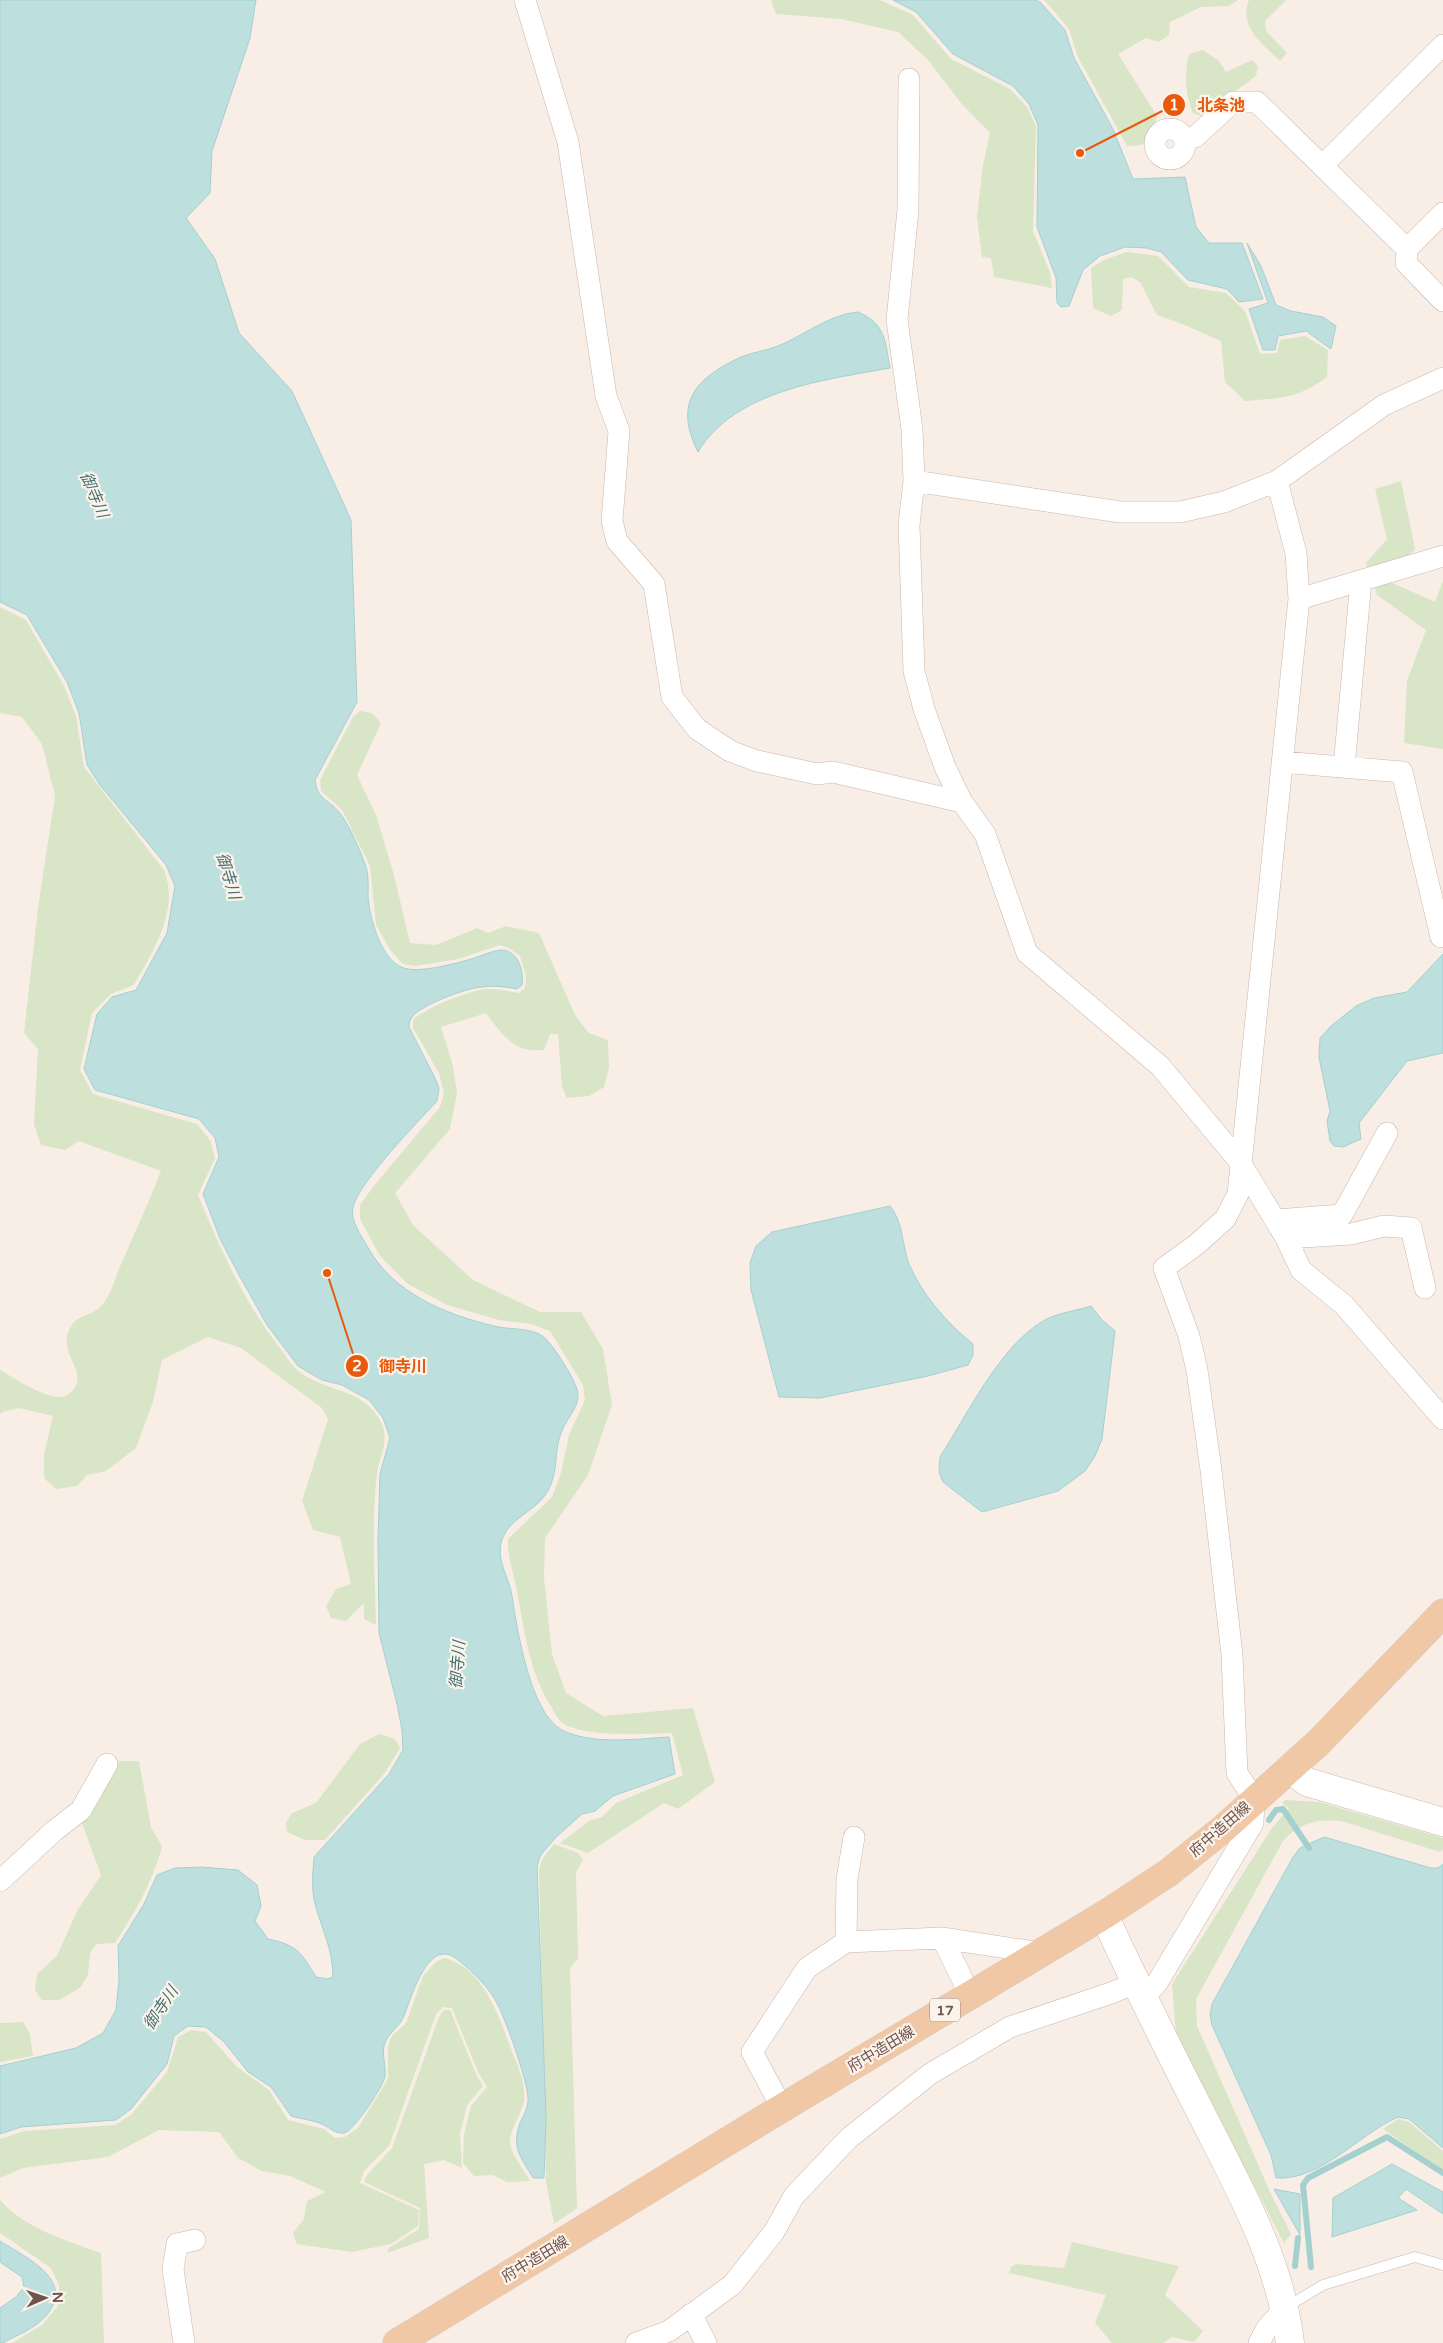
<svg xmlns="http://www.w3.org/2000/svg" width="1443" height="2343" font-family="'Varela Round','Noto Sans JP',sans-serif">
	<style>
		.green { fill: #d8e5c6 }
		.water { fill: #bde0df; stroke: #a4d0d0 }
		.lines { fill: none; stroke-linecap: round; stroke-linejoin: round }
		.stream { stroke: #a4d0d0; stroke-width: 6 }
		.lane-casing { stroke: #c9b5ad; stroke-width: 11 }
		.street-casing { stroke: #c9b5ad; stroke-width: 22 }
		.secondary-casing { stroke: #cdb7ae; stroke-width: 29 }
		.primary-casing { stroke: #d4ccca; stroke-width: 29 }
		.lane { stroke: #fff; stroke-width: 10 }
		.street { stroke: #fff; stroke-width: 21 }
		.secondary { stroke: #fff; stroke-width: 28 }
		.primary { stroke: #f0c8a6; stroke-width: 28 }
		.labels { text-anchor: middle; dominant-baseline: central; stroke-width: 4.5; stroke-linejoin: round; paint-order: stroke }
		.shield { fill: #fcf3eb; stroke: #99847d; stroke-width: 1 }
		.shield-label { font-size: 14px; font-weight: bold; fill: #6f544e }
		.street-label { font-size: 15px; fill: #6f544e; stroke: #fcf3eb }
		.water-label { font-size: 16px; font-style: italic; fill: #447272; stroke: #fcf3eb }
		.leader { fill: none; stroke: #e8590c; stroke-width: 2 }
		.callout-dot { fill: #e8590c; stroke: #fcf3eb; stroke-width: 2 }
		.mark-label { font-size: 15px; text-anchor: middle; font-weight: bold; fill: #fff }
		.callout-label { font-size: 16px; text-anchor: middle; font-weight: bold; fill: #e8590c; stroke: #fcf3eb; stroke-width: 4.5; stroke-linejoin: round; paint-order: stroke }
	</style>
	<rect width="100%" height="100%" fill="#f9eee6"/>
	<path class="green" d="M771,0H880L913,15L951,59L1010,89L1027,107L1036,126L1033,231L1050,272L1052,288L994,277L991,258L982,257L977,217L983,165L990,133L961,103L928,60L898,32L841,19L776,14Z
		M1044,0H1238L1229,6L1201,7L1170,22L1169,35L1159,42L1146,38L1118,54L1157,116L1153,133L1142,145L1127,146L1078,57L1069,29Z
		M1249,0H1286L1265,21L1266,31L1287,53L1280,61C1263,44 1238,27 1249,0Z
		M1203,50L1219,61L1226,72L1252,60L1258,66L1256,76L1202,116L1193,113C1185,93 1184,76 1189,54Z
		M1126,252L1158,256L1189,287L1226,293L1245,311L1260,354L1277,353L1280,340L1305,336L1328,350L1327,377C1297,399 1281,398 1245,401L1225,382L1221,341L1185,325L1157,315L1140,282L1131,277L1123,279L1122,310L1111,316L1093,308L1091,268L1104,260Z
		M1401,481L1415,549L1388,581L1435,602L1443,581V749L1404,743L1407,681L1426,630L1377,595L1366,563L1387,539L1375,489Z
		M0,607L26,620L64,686L76,716L84,767L164,870C180,910 153,951 134,985L111,994L92,1013L80,1070L93,1094L197,1124L210,1140L215,1158L198,1195C220,1248 244,1303 280,1348C285,1355 290,1363 296,1369C322,1393 363,1386 381,1422C390,1441 380,1454 377,1473C371,1523 375,1575 376,1625L364,1619V1603L346,1621L331,1618L326,1606L336,1589L351,1584L340,1537L313,1530L302,1501L328,1419L322,1408L241,1348L208,1337L162,1360L153,1402L136,1448L106,1471L87,1475L77,1486L56,1489L44,1478V1455L53,1416L19,1408L2,1412L0,1415V1370C15,1378 54,1406 69,1394C95,1372 52,1353 72,1325C78,1315 97,1314 103,1304C112,1293 116,1275 122,1262C135,1232 149,1202 161,1171L79,1141L65,1150L41,1145L34,1124L38,1049L24,1033L38,908L55,796L42,744L22,717L0,713Z
		M360,711L372,713L381,723L357,775L376,815L394,875L410,943L436,945L477,928L488,933L506,926L539,933L576,1017L589,1033L608,1040L609,1068L604,1087L589,1096L567,1098L562,1087L558,1034H550L544,1050C513,1053 503,1035 486,1013L441,1027L453,1066L457,1093L450,1129L395,1193L413,1225L473,1280L540,1312H581L603,1349L612,1405L588,1475L545,1538L544,1578L552,1654L566,1693L603,1716L693,1708L715,1782L678,1809L664,1803L588,1853L560,1843L589,1821L602,1817L616,1803L683,1775L672,1733C647,1734 578,1738 560,1721C557,1717 554,1712 552,1708C529,1672 525,1632 517,1591C514,1573 507,1558 508,1539L552,1497L561,1473L569,1435L585,1400L583,1385L550,1331L531,1324L499,1320L447,1305L408,1284L380,1256L360,1219V1205L373,1187L440,1107L444,1093L439,1073L413,1028V1020C427,1007 462,994 480,990C493,987 506,991 519,993L525,988L526,976L520,956L509,948L500,945L458,959L416,966L403,964L391,951L376,925L370,866L342,810L321,791L320,780L353,717Z
		M379,1734L395,1739L400,1748L384,1774L325,1840H305L287,1832L286,1823L292,1813L316,1803L360,1744Z
		M119,1761H139L151,1827L162,1847C152,1883 135,1912 115,1943L96,1944L90,1953L88,1975L80,1988L59,2000H42L35,1990L37,1974L57,1956L77,1911L101,1875L82,1823L99,1801Z
		M1286,1800L1319,1802L1443,1838V1849L1440,1852L1345,1822C1320,1818 1300,1822 1283,1841L1196,1999L1197,2026L1271,2194L1291,2234L1284,2243L1176,2036L1172,1984L1272,1828L1289,1808L1282,1803Z
		M554,1844L578,1853L583,1860L576,1872L578,1958L570,1968L577,2208L554,2224L546,2181L539,1869L543,1858Z
		M444,1958C483,1967 499,2016 511,2049C518,2066 526,2083 524,2101C522,2115 506,2133 511,2148C515,2159 524,2170 530,2181L507,2182L493,2175L474,2176L463,2163L464,2134L471,2106L487,2087L478,2072L452,2008L443,2007L436,2014L389,2146L364,2171L360,2183L419,2210L418,2226L391,2244L352,2252L297,2244L293,2233L304,2219L307,2201L326,2192L290,2176L262,2171L238,2158L219,2132L159,2130L108,2157L23,2168L0,2178V2139L25,2131L115,2125L131,2115L167,2072L178,2037L191,2030L206,2032L237,2067L269,2090L288,2120L324,2129L335,2138L345,2137L358,2128L388,2079V2048L391,2037L406,2023L423,1976L436,1962Z
		M444,2010H450L476,2074L483,2086L467,2105L460,2134L462,2168L444,2160L424,2164L429,2238L387,2253L389,2248L419,2229L420,2208L364,2182L367,2175L392,2148L439,2017Z
		M23,2022L30,2034L33,2056L0,2062V2023Z
		M1398,2119L1409,2122L1443,2151V2171L1383,2129Z
		M0,2200C24,2228 67,2241 101,2253L104,2343H12L42,2325L58,2306L59,2285L51,2268L0,2233Z
		M1072,2242L1179,2266L1165,2295L1203,2331L1194,2342L1172,2337L1163,2343H1112L1095,2323L1106,2295L1009,2273L1011,2267L1016,2264L1064,2268Z"/>
	<path class="water" d="M0,0H256L250,38L212,151L210,193L186,218L215,259L239,333L292,391L351,520L357,702L315,780C317,799 328,799 339,812C350,826 360,850 366,867C369,876 368,888 368,897C370,918 380,957 401,967C417,975 463,962 480,956C486,954 495,950 502,950C519,951 524,972 522,985L517,989C505,987 494,985 482,987C466,988 428,1003 416,1013C411,1017 409,1021 409,1027L436,1080L439,1089L437,1101C417,1123 359,1182 353,1207C350,1221 361,1235 367,1246C393,1293 444,1314 494,1326C509,1330 531,1327 544,1337C553,1345 574,1378 577,1389C582,1405 567,1417 562,1431C552,1453 561,1475 543,1498C531,1512 510,1520 503,1537C494,1558 509,1576 512,1596C517,1629 530,1713 562,1730C591,1745 637,1739 669,1737L675,1774L613,1796L595,1811L582,1814L556,1837L540,1856L537,1867L546,2117L544,2178H533C521,2157 511,2148 520,2123C523,2117 527,2109 528,2102C530,2086 506,2021 498,2005C489,1987 474,1973 458,1960C427,1934 411,2001 403,2018C398,2029 387,2033 384,2046C382,2055 386,2066 385,2076C384,2086 353,2132 344,2133C336,2134 330,2128 324,2125C314,2120 301,2119 291,2116L271,2087L248,2072L224,2042L206,2027L188,2026L174,2036L167,2064L131,2109L116,2120L21,2127L0,2134V2066L76,2048L103,2033L116,2010L119,1980L118,1946L144,1904L157,1875L175,1868L202,1867L238,1870L257,1885L261,1906L255,1921L268,1939C297,1945 301,1952 316,1977L327,1979L333,1977C333,1950 322,1929 315,1904C311,1889 313,1872 314,1857L389,1774L403,1750L402,1730L397,1704L379,1633L378,1539L380,1474L390,1438L383,1418L369,1400L342,1385L322,1380L298,1366L267,1325L239,1275L221,1241L203,1194L219,1157L215,1138L199,1119L95,1090L84,1069L97,1014L112,997L136,990L167,933L175,886L166,865L100,785L87,765L79,713L67,682L27,615L0,602Z
		M893,0H1036L1041,3L1065,30L1074,58L1113,129L1133,179L1185,177L1196,227L1209,243H1242L1263,299L1239,302L1227,289L1188,280L1161,252L1147,248L1125,247L1100,256L1083,270L1069,306L1061,307L1057,303L1056,278L1037,227L1038,125L1029,104L1013,86L953,54L916,12Z
		M1247,243L1261,266L1276,305L1291,311L1323,317L1336,326L1331,349L1306,331L1278,336L1275,350H1263L1249,309L1268,303Z
		M858,312C886,324 885,341 890,368C825,380 735,390 698,452C673,402 696,378 741,357C753,352 766,351 778,346C805,335 828,315 858,312Z
		M1443,954V1053L1407,1061L1359,1123L1361,1139L1343,1147L1334,1146L1330,1141L1327,1121L1330,1111L1319,1057L1320,1038L1331,1026L1356,1006L1374,998L1407,992Z
		M890,1206C903,1221 902,1245 909,1264C923,1296 946,1322 973,1344V1355L968,1365L928,1376L820,1398L779,1397L751,1290L750,1263L756,1246L772,1232Z
		M1091,1306L1102,1320L1115,1331L1102,1439L1095,1456L1085,1471L1058,1491L982,1512L943,1482L939,1472L940,1457C967,1415 1000,1346 1043,1321C1056,1313 1076,1311 1091,1306Z
		M1324,1837L1431,1868H1438L1443,1864V2148L1409,2119L1398,2117C1359,2134 1321,2181 1276,2178L1271,2155L1212,2025L1210,2015L1212,2004L1293,1857L1300,1848Z
		M1392,2164L1443,2192V2214L1406,2189L1398,2198L1417,2210L1332,2237L1333,2198Z
		M1274,2189L1300,2194V2235Z
		M0,2241C27,2258 80,2282 43,2319C33,2329 15,2336 3,2343H0V2308L16,2297L24,2287L22,2277L0,2262Z"/>
	<g class="lines">
		<path class="stream" d="M1269,1820L1276,1810L1283,1809L1309,1848
			M1295,2266L1298,2238
			M1311,2267L1303,2185L1308,2178L1387,2137L1443,2173"/>
		<defs>
			<path id="lane" d="M1285,2308L1323,2285L1415,2257L1443,2265"/>
			<path id="street" d="M525,0L568,142L606,396L619,431L612,521L617,541L654,584L672,697L697,729L730,751L757,761L817,774L833,772L962,802L985,834L1027,953L1160,1066L1240,1162L1286,1238L1301,1270L1344,1305L1443,1419
				M909,79L908,210L897,320L912,429L914,481L909,525L914,671L924,709L945,767L962,802
				M1155 144a15 15 0 1 1 30 0a15 15 0 1 1-30 0Z
				M1185,140L1195,137L1233,102H1257L1407,249L1406,263L1443,301
				M1323,165L1443,45
				M1407,249L1443,213
				M914,481L1120,512H1180L1224,502L1277,481
				M1299,599L1443,556
				M1282,762L1402,772L1441,937
				M1344,767L1361,581
				M1276,1220L1342,1215L1387,1133
				M1286,1238L1351,1234L1384,1226L1411,1228L1425,1288
				M0,1881L54,1831L81,1810L107,1764
				M846,1942L847,1879L854,1837
				M970,1995L942,1938L1041,1953
				M1143,1999L1157,1983L1253,1823L1254,1799L1237,1773L1232,1655L1211,1470L1197,1370L1189,1336L1164,1268L1196,1245L1225,1219L1238,1194L1299,599L1296,553L1277,481L1384,405L1443,378
				M782,2108L752,2052L807,1968L846,1942L942,1938
				M691,2314L706,2343
				M184,2343L173,2269L177,2244L195,2240
				M636,2343L669,2331L732,2285L774,2232L794,2196L849,2138L930,2074L1010,2027L1111,1993L1135,1983
				M1259,2343L1267,2328L1284,2309"/>
			<path id="secondary" d="M1289,1769L1307,1782L1443,1822
				M1104,1915C1135,1983 1169,2050 1203,2117C1239,2188 1281,2262 1290,2343"/>
			<path id="primary" d="M397,2343L782,2108L1104,1915L1168,1873L1224,1828L1319,1742L1443,1613"/>
		</defs>
		<use href="#lane" class="lane-casing"/>
		<use href="#street" class="street-casing"/>
		<use href="#secondary" class="secondary-casing"/>
		<use href="#primary" class="primary-casing"/>
		<use href="#lane" class="lane"/>
		<use href="#street" class="street"/>
		<use href="#secondary" class="secondary"/>
		<use href="#primary" class="primary"/>
	</g>
	<g class="labels">
		<rect class="shield" x="930" y="1998.5" width="30" height="23" rx="4"/>
		<g class="shield-label">
			<text x="945" y="2010">17</text>
		</g>
		<g class="street-label">
			<text transform="translate(1220 1829) rotate(-41)">府中造田線</text>
			<text transform="translate(881 2049) rotate(-31)">府中造田線</text>
			<text transform="translate(535 2259) rotate(-31)">府中造田線</text>
		</g>
		<g class="water-label">
			<text transform="translate(94 495) rotate(67)">御寺川</text>
			<text transform="translate(228 876) rotate(73)">御寺川</text>
			<text transform="translate(458 1665) rotate(-86)">御寺川</text>
			<text transform="translate(161 2008) rotate(-56)">御寺川</text>
		</g>
	</g>
	<path class="leader" d="M1080 153L1174 105M327 1273L357 1366"/>
	<g class="callout-dot">
		<circle cx="1080" cy="153" r="5"/>
		<circle cx="327" cy="1273" r="5"/>
		<circle cx="1174" cy="105" r="12"/>
		<circle cx="357" cy="1366" r="12"/>
	</g>
	<g class="mark-label">
		<text x="1174" y="110">1</text>
		<text x="357" y="1371">2</text>
	</g>
	<g class="callout-label">
		<text x="1221" y="111">北条池</text>
		<text x="403" y="1372">御寺川</text>
	</g>
	<g transform="translate(45 2298) rotate(88)" stroke="#fcf3eb" stroke-width="4" paint-order="stroke">
	<path d="M0-4L9 19L0 12L-9 19Z" fill="#6f544e"/>
	<text y="-8" font-size="14" font-weight="bold" text-anchor="middle" fill="#6f544e">N</text>
	</g>
</svg>
